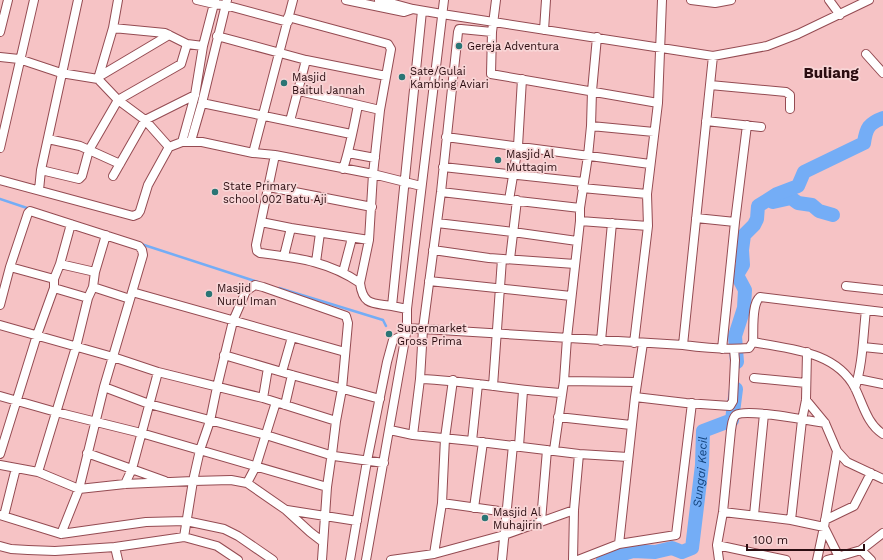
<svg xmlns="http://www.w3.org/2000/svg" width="883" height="560" font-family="'Work Sans',sans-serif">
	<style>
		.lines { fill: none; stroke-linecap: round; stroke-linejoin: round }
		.stream { stroke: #74adf6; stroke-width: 2.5 }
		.river { stroke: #74adf6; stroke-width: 14 }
		.minor-casing { stroke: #944b52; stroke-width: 10 }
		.minor { stroke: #fff; stroke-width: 8 }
		.poi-dot { fill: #2a7575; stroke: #f8d5d6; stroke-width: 1.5 }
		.labels { text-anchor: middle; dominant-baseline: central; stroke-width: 3.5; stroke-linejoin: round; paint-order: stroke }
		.poi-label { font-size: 11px; fill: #2b0d11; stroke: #f8d5d6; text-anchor: start }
		.water-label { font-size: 12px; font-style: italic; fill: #13437d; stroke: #f8d5d6 }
		.district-label { font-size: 15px; font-weight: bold; fill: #2b0d11; stroke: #f8d5d6 }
	</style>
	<rect width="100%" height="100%" fill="#f6c3c5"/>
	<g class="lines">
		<path class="stream" d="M0,199L30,209
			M141,244L258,282
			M279,288L383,320L386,326"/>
		<g class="river">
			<path d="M773,202L791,198L798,203L812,205L819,211L833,215"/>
			<path d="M737,362L735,336L744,308L745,290L737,275L743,265L742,250L744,235L754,225L757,219L758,206L777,194L798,186L804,172L864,143C866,128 869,123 883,118"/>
			<path id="s1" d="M603,560L633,551L655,552L672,548L682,552L692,548L702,465L703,431L732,420L736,389"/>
		</g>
		<defs>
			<path id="minor" d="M197,0L214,4L225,5L288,22
				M346,0L404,12L413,9
				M379,0L413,9L442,14L713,56L767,46L798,34L869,0
				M496,0L492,32L491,74L658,103
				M691,0L715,3L731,0
				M829,0L840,15
				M288,17L388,44L391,49L380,110L373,174L369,240L360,283
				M113,28L165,33L187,44L203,46
				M544,30L546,0
				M0,32L8,0
				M217,36L306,60L386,76
				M866,54L883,73
				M0,57L19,59L61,73L98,79L118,100L145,120L169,147
				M100,76L169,35
				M98,79L113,28L118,0
				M710,85L786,92L790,95V109
				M299,91L380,110
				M202,103L351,134
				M290,121L306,60
				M706,121L761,127
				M591,126L654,132
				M446,137L650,164
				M48,139L80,146L89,150L118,100L181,64L187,44
				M191,141L202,103L227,0
				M182,142L195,95L203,46L215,0
				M0,148L34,0
				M253,153L293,0
				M348,153L375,158
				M275,155L256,245L257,251L260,253C297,258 328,261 360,283C363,306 373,303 392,306
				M443,167L583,182
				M343,169C350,148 354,126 358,105
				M41,170L79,179L82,176L89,150L120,164
				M113,176L145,120L195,95
				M0,180L133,216L138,214L140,211L148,185L169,147L182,142H202L253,153L275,155L373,174L421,186
				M269,187L372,207
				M582,188L647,194
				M39,190L41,170L78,0
				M441,192L580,208
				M509,200L518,146L522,79
				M696,218L735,222
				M580,221L648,226
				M261,222L291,228L369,240
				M437,223L513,232L577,241
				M433,250L489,258L575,264
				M284,256L291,228
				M510,259L517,200
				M316,262L320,233
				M60,264L95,272
				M10,267L54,279
				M343,272L352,238
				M429,281L571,296
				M846,286L883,290
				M93,287L130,299
				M54,288L88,298
				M132,292L345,352
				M0,305L10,267L28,213L30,211L139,246L142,250L143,255L104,387L79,489L61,534
				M407,309L392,306L422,11
				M0,325L113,357L158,372L263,398L336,421
				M407,328L683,345C705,348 727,350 749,348L753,342C789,349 836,351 855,388C863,404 867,424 883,434
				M601,341L612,223
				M753,342C754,331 751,304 760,297L883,312
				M634,343L648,226L647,194L658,103L662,0
				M683,345L713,56
				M863,347L883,349
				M722,349L735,222L747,125
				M224,355L292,375L380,399
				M282,372L292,337
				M754,378L806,383
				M420,379C468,381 514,390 562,393
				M858,379L883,384
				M564,381L637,382
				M493,386L502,259
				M104,387L149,404L266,435L330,455L331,459L327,487L322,560
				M855,388C863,363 863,336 866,310
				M0,396L56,412L141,433L327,487
				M635,397L686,403L730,406L733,401L735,360L734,349
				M263,398L268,368
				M806,400L825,423L837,451L847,462L883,479
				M285,405L292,375
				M558,417L631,425
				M390,430L413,435L472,441L579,454L628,457
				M413,435L420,379L423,329L441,192L458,32L459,29H461L492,32
				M472,441L478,384
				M519,446L523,391
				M554,450L564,381L567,338L580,221V208L588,156L591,126L592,91L597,37
				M837,451L824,527L839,557
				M87,453L165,481
				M0,454L37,335L54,288V279L60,264L71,224
				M0,465L38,472L79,489L125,484L193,481L231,480L247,483L286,510L310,532L323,542
				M38,472L76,347L88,298L93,287L95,272L106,235
				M247,483L256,466L276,402
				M125,484L132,469L158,372
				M442,503L506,512
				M474,508L483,442
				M287,510L357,521
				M723,512L791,520L824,527L817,560
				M0,515L61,534L146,522L186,521L224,529L238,536L273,560
				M754,515L764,414
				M4,516L16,468
				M791,520L802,420L806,400L807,352
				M825,520L854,506L871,473
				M541,521L547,450
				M184,537L193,481L200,450L210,421L217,387L233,321L246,291L255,285L263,287L346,316L348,323L342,389L336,421L332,454L334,456L384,463
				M619,544L635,397L643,343
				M717,545L786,560
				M0,546L11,549L28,550L55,551L115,547L184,537L217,546L238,560
				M115,547L118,560
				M861,550L871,560
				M434,554L442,503L445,438L453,380
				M350,560L367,461L387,362L393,340L406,334
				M366,560L407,328V309L444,0
				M391,560L434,554L504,535L574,510
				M502,560L513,445
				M573,560L574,510L579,454
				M578,560L619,544L676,535L692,403
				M719,560L717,545L723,512L731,430C732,425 732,418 736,415C747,408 809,421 825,423
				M827,560L861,550L883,533"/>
		</defs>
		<use href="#minor" class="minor-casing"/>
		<use href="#minor" class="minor"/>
	</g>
	<g class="poi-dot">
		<circle cx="459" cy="46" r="4"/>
		<circle cx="402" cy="77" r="4"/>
		<circle cx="284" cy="83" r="4"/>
		<circle cx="498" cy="160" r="4"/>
		<circle cx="215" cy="192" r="4"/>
		<circle cx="209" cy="294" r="4"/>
		<circle cx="389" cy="334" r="4"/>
		<circle cx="485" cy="518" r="4"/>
	</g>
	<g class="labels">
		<g class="poi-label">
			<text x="467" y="46">Gereja Adventura</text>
			<text x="410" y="71">Sate/Gulai<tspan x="410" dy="13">Kambing Aviari</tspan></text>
			<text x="292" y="77">Masjid<tspan x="292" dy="13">Baitul Jannah</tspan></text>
			<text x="506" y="154">Masjid Al<tspan x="506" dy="13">Muttaqim</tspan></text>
			<text x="223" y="186">State Primary<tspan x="223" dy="13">school 002 Batu Aji</tspan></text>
			<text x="217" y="288">Masjid<tspan x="217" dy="13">Nurul Iman</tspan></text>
			<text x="397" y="328">Supermarket<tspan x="397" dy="13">Gross Prima</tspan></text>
			<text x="493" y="512">Masjid Al<tspan x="493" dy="13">Muhajirin</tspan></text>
		</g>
		<g class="water-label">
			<text stroke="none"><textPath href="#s1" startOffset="169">Sungai Kecil</textPath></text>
		</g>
		<g class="district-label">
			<text x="831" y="73">Buliang</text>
		</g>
	</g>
	<path d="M747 544v6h117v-6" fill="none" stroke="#2b0d11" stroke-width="2"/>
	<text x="753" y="544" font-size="12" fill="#2b0d11" stroke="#f8d5d6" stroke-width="3" paint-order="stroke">100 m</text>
</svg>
